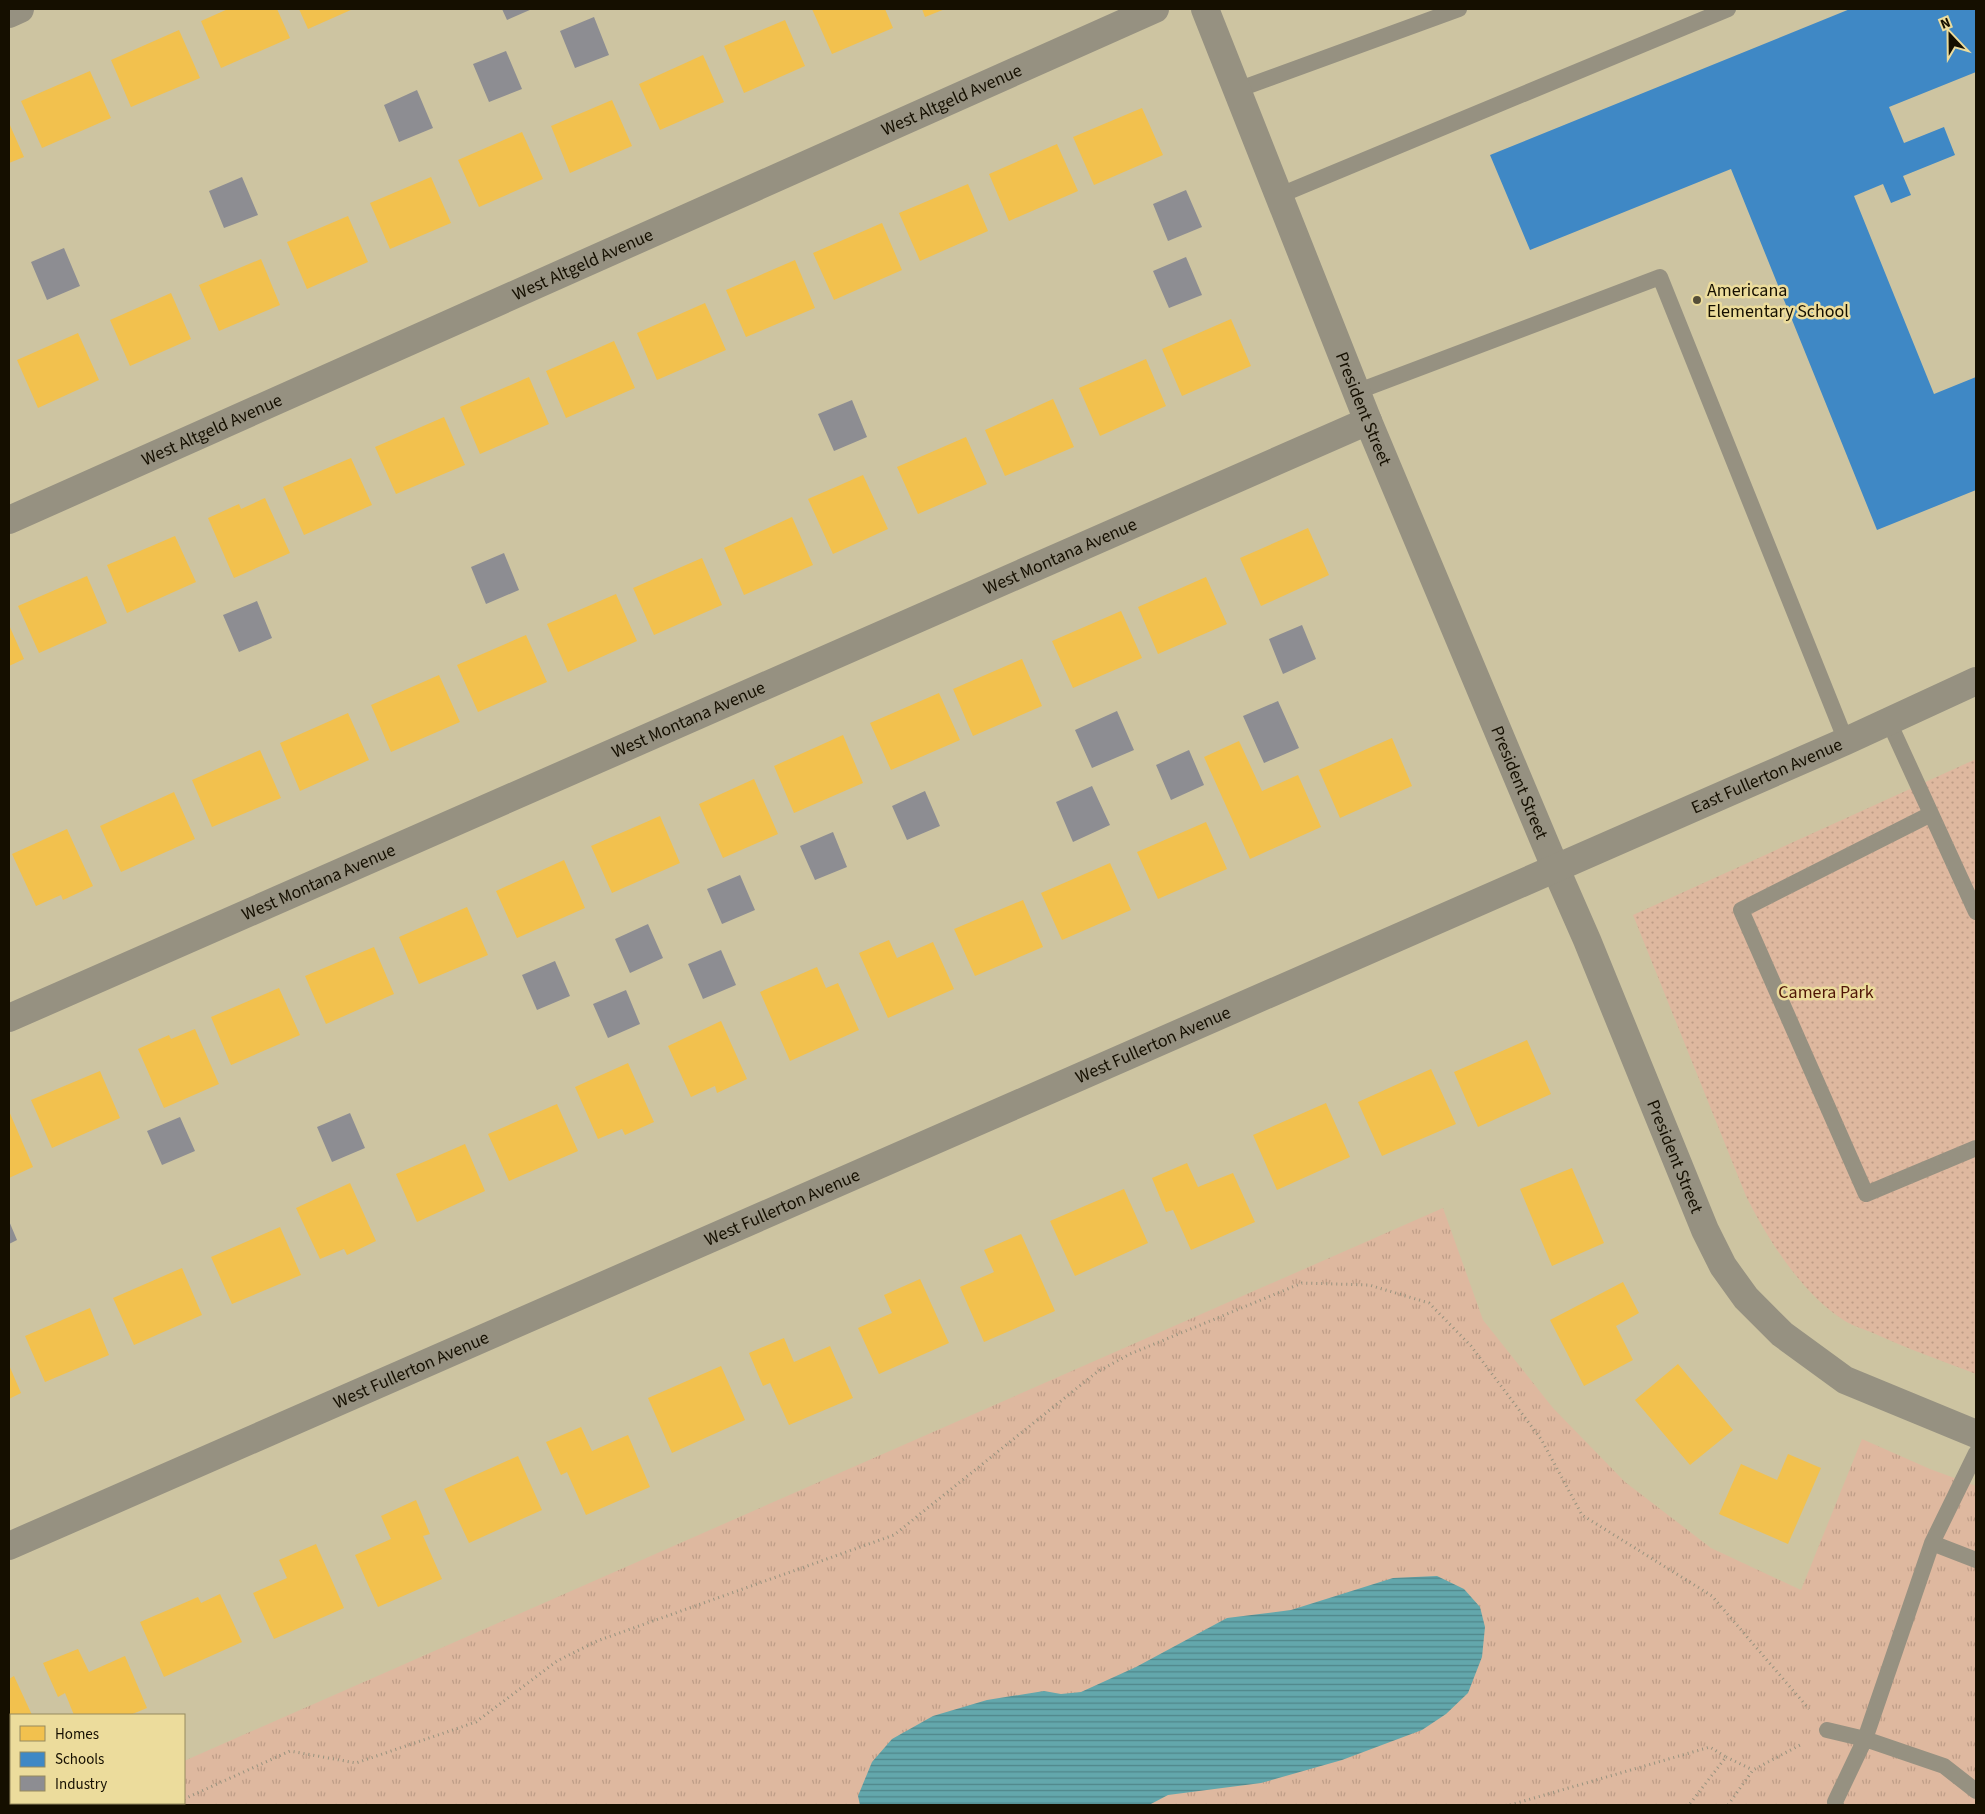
<svg xmlns="http://www.w3.org/2000/svg" width="1985" height="1814" font-family="'Source Sans 3',sans-serif">
	<style>
		.grass { fill: url(#grass-tufts) }
		.park { fill: url(#park-dots) }
		.water { fill: url(#water-rules) }
		.homes { fill: #f2c14e }
		.schools { fill: #3f88c5 }
		.industry { fill: #8d8d92 }
		.lines { fill: none; stroke-linecap: round; stroke-linejoin: round }
		.path { stroke: #97927e; stroke-width: 3; stroke-dasharray: 1 4; stroke-linecap: butt }
		.lane { stroke: #969181; stroke-width: 16 }
		.street { stroke: #969181; stroke-width: 28 }
		.poi-dot { fill: #554e38; stroke: #ecdc9c; stroke-width: 2 }
		.labels { text-anchor: middle; dominant-baseline: central; stroke-width: 5; stroke-linejoin: round; paint-order: stroke }
		.street-label { font-size: 18px; fill: #150f00; stroke: #ecdc9c }
		.poi-label { font-size: 18px; fill: #150f00; stroke: #ecdc9c; text-anchor: start }
		.park-label { font-size: 18px; fill: #4f1506; stroke: #ecdc9c }
	</style>
	<defs>
		<pattern id="grass-tufts" width="24" height="20" patternUnits="userSpaceOnUse" patternTransform="scale(1.25)"><rect width="24" height="20" fill="#deb89f"/><path d="M3 7l-1-3M5 7V3M7 7l1-3M15 17l-1-3M17 17v-4M19 17l1-3" fill="none" stroke="#be9d87"/></pattern>
		<pattern id="park-dots" width="8" height="8" patternUnits="userSpaceOnUse" patternTransform="scale(1.25)"><rect width="8" height="8" fill="#deb89f"/><path d="M2 2h.1M6 6h.1" fill="none" stroke="#be9d87" stroke-width="1.8" stroke-linecap="round"/></pattern>
		<pattern id="water-rules" width="6" height="5" patternUnits="userSpaceOnUse" patternTransform="scale(1.25)"><rect width="6" height="5" fill="#63a7ac"/><path d="M0 2.5h6" fill="none" stroke="#50868a"/></pattern>
	</defs>
	<rect width="100%" height="100%" fill="#cdc4a1"/>
	<path class="grass" d="M1443,1208L1483,1320L1553,1408L1625,1482L1711,1548L1801,1590L1862,1439L1930,1469L1976,1486V1805H83L89,1803H184V1761Z"/>
	<path class="park" d="M1976,759V1374C1942,1361 1906,1348 1873,1333C1864,1329 1853,1326 1845,1321C1802,1294 1768,1240 1746,1196L1633,915Z"/>
	<path class="water" d="M1437,1576L1464,1589L1480,1607L1485,1627L1482,1657L1468,1693L1446,1714L1422,1730L1342,1760L1261,1783L1168,1795L1149,1805H860L858,1796L872,1762L892,1739L933,1716L987,1700L1044,1691L1061,1694L1081,1692L1136,1667L1227,1618L1291,1610L1393,1578Z"/>
	<path class="homes" d="M228,9H277L290,38L221,68L201,21Z
		M299,9H353L308,29Z
		M812,9H885L893,28L832,54Z
		M922,9H945L925,17Z
		M785,20L805,66L744,93L724,46Z
		M179,30L200,78L131,107L111,60Z
		M703,55L724,102L660,130L639,84Z
		M90,71L111,118L42,148L21,101Z
		M612,100L632,146L570,173L551,126Z
		M1142,108L1163,155L1094,185L1073,137Z
		M9,123L24,157L9,163Z
		M522,132L543,179L479,207L458,160Z
		M1057,144L1078,191L1009,221L989,174Z
		M431,177L451,223L390,249L370,203Z
		M968,184L988,231L920,261L899,213Z
		M348,216L368,262L307,289L287,242Z
		M882,223L902,270L834,300L813,253Z
		M261,259L280,305L219,331L199,285Z
		M795,260L815,308L746,337L726,290Z
		M171,293L191,339L130,366L110,320Z
		M705,303L726,350L657,380L637,333Z
		M1231,319L1251,366L1182,396L1162,349Z
		M78,333L99,380L38,408L17,360Z
		M614,341L635,388L566,418L546,371Z
		M1146,359L1166,406L1100,436L1079,388Z
		M529,377L549,424L480,454L460,407Z
		M1053,399L1074,447L1005,476L985,430Z
		M444,417L465,465L396,494L375,447Z
		M966,437L987,484L918,514L897,467Z
		M351,458L372,505L304,535L283,487Z
		M863,475L888,529L833,554L808,499Z
		M265,498L290,553L234,578L208,518L239,504L241,509Z
		M792,517L813,565L744,595L724,548Z
		M1308,528L1329,575L1261,606L1240,558Z
		M175,536L196,582L127,613L107,565Z
		M702,558L722,605L654,635L633,588Z
		M87,576L107,623L39,653L18,606Z
		M1206,577L1227,624L1158,654L1138,607Z
		M616,594L637,641L568,672L547,624Z
		M1121,611L1142,658L1073,688L1052,641Z
		M9,625L24,659L9,666Z
		M526,635L547,682L478,712L457,665Z
		M1022,659L1042,706L973,736L953,689Z
		M439,675L460,722L391,752L371,705Z
		M939,693L960,740L891,770L870,723Z
		M348,713L369,760L300,791L280,743Z
		M843,735L863,783L794,813L774,766Z
		M1392,738L1412,786L1340,818L1319,770Z
		M1239,741L1262,791L1298,775L1321,827L1250,859L1204,757Z
		M260,750L281,798L212,827L192,780Z
		M754,779L778,834L723,858L699,804Z
		M174,792L195,839L121,872L100,826Z
		M660,816L680,863L612,893L591,846Z
		M1206,822L1227,869L1158,899L1137,852Z
		M67,829L93,886L63,900L61,895L36,906L12,854Z
		M564,860L585,908L517,938L496,891Z
		M1110,863L1131,910L1062,940L1041,893Z
		M1023,900L1043,947L975,976L954,929Z
		M467,907L488,955L419,984L399,937Z
		M889,940L897,958L933,942L954,989L888,1018L859,953Z
		M374,947L394,994L326,1024L305,976Z
		M817,967L826,988L838,983L859,1030L790,1061L760,992Z
		M279,988L300,1035L231,1065L211,1017Z
		M721,1021L747,1079L717,1093L715,1086L691,1097L668,1046Z
		M195,1029L219,1084L164,1108L138,1049L169,1035L171,1039Z
		M1527,1040L1551,1094L1478,1127L1454,1072Z
		M628,1063L654,1122L625,1135L622,1129L598,1139L575,1087Z
		M1431,1069L1456,1124L1382,1156L1358,1102Z
		M100,1071L120,1118L52,1148L31,1100Z
		M1326,1103L1350,1157L1277,1190L1253,1135Z
		M557,1104L578,1151L509,1181L488,1134Z
		M9,1111L33,1167L9,1178Z
		M465,1144L485,1191L417,1222L396,1174Z
		M1187,1163L1198,1187L1233,1173L1255,1222L1191,1250L1173,1210L1166,1212L1152,1178Z
		M1572,1168L1604,1243L1552,1266L1520,1189Z
		M350,1183L376,1241L347,1255L344,1249L320,1259L296,1208Z
		M1124,1189L1148,1243L1075,1276L1050,1221Z
		M280,1227L301,1275L232,1304L211,1257Z
		M1021,1234L1055,1311L984,1342L960,1287L994,1272L984,1250Z
		M182,1268L202,1315L134,1345L113,1298Z
		M920,1279L949,1343L879,1374L858,1328L892,1313L884,1295Z
		M1623,1282L1639,1313L1616,1326L1633,1360L1584,1386L1550,1320Z
		M90,1308L109,1355L45,1382L25,1336Z
		M784,1338L794,1362L830,1346L853,1398L789,1425L770,1383L763,1386L749,1353Z
		M1678,1364L1733,1430L1690,1465L1635,1400Z
		M9,1365L21,1393L9,1399Z
		M721,1366L745,1420L672,1453L648,1398Z
		M581,1427L592,1451L628,1435L650,1487L586,1515L567,1472L561,1475L546,1442Z
		M1788,1454L1821,1468L1788,1544L1719,1514L1741,1464L1777,1480Z
		M518,1456L542,1510L469,1543L444,1489Z
		M416,1500L430,1534L423,1536L442,1579L378,1607L355,1555L391,1539L381,1516Z
		M316,1544L344,1608L274,1639L253,1593L287,1578L279,1560Z
		M220,1594L242,1642L164,1677L140,1622L198,1597L201,1603Z
		M78,1649L89,1672L125,1656L147,1708L130,1715H74L65,1693L58,1697L43,1663Z
		M14,1676L32,1715H11V1743L9,1744V1679Z"/>
	<path class="schools" d="M1850,9H1976V72L1889,107L1904,143L1944,127L1955,155L1903,176L1911,195L1891,203L1883,184L1854,196L1934,394L1976,377V490L1877,530L1731,169L1530,250L1490,155Z"/>
	<path class="industry" d="M502,9H532L507,20Z
		M594,17L609,55L575,68L560,31Z
		M506,51L522,89L489,102L473,64Z
		M417,90L433,128L399,142L384,105Z
		M242,177L258,215L224,228L209,191Z
		M1186,190L1202,227L1168,241L1153,204Z
		M64,248L80,286L47,300L31,262Z
		M1186,257L1202,295L1169,308L1153,271Z
		M852,400L867,437L834,451L818,414Z
		M504,553L519,590L486,604L471,567Z
		M257,601L272,638L239,652L223,615Z
		M1302,625L1316,659L1283,674L1269,639Z
		M1278,701L1299,748L1264,763L1243,716Z
		M1117,711L1134,750L1092,768L1075,730Z
		M1189,750L1204,785L1171,800L1156,765Z
		M1092,786L1110,825L1073,842L1056,802Z
		M925,791L940,826L907,840L892,806Z
		M833,832L847,867L815,880L800,846Z
		M740,875L755,910L722,924L707,889Z
		M648,924L663,958L630,973L615,939Z
		M721,950L736,985L703,999L688,964Z
		M555,961L570,996L537,1010L522,975Z
		M626,990L640,1024L608,1038L593,1004Z
		M350,1113L365,1148L332,1162L317,1127Z
		M180,1117L195,1151L162,1165L147,1131Z
		M9,1221L17,1240L9,1244Z"/>
	<g class="lines">
		<path class="path" d="M1726,1757L1753,1770
			M184,1799L290,1751L356,1763L476,1722L557,1661L597,1641L894,1535L1097,1372L1130,1354L1302,1283L1369,1285L1429,1303L1471,1346L1541,1439L1582,1515L1712,1596L1809,1709
			M170,1805L176,1803
			M1510,1805L1710,1747L1726,1757L1689,1805
			M1728,1805L1753,1770L1802,1744"/>
		<path class="lane" d="M1237,90L1459,9
			M1278,196L1728,9
			M1356,392L1660,277L1846,741
			M1889,722L1976,912
			M1931,814L1741,910L1866,1194L1976,1148
			M1932,1543L1976,1560
			M1827,1730L1865,1739L1932,1543L1976,1453
			M1836,1805L1835,1802L1865,1739L1944,1766L1976,1791"/>
		<g class="street">
			<path id="s1" d="M1205,9L1368,421L1555,867L1587,940L1705,1230L1723,1266L1746,1298L1782,1334L1845,1380L1976,1434"/>
			<path d="M9,14L20,9"/>
			<path id="s2" d="M9,520L1155,9"/>
			<path id="s3" d="M9,1018L1368,421"/>
			<path id="s4" d="M9,1546L1846,741L1976,681"/>
		</g>
	</g>
	<circle class="poi-dot" cx="1697" cy="300" r="5"/>
	<g class="labels">
		<g class="street-label">
			<text stroke="none"><textPath href="#s2" startOffset="1032">West Altgeld Avenue</textPath></text>
			<text stroke="none"><textPath href="#s2" startOffset="628">West Altgeld Avenue</textPath></text>
			<text stroke="none"><textPath href="#s1" startOffset="430">President Street</textPath></text>
			<text stroke="none"><textPath href="#s2" startOffset="222">West Altgeld Avenue</textPath></text>
			<text stroke="none"><textPath href="#s3" startOffset="1148">West Montana Avenue</textPath></text>
			<text stroke="none"><textPath href="#s3" startOffset="742">West Montana Avenue</textPath></text>
			<text stroke="none"><textPath href="#s4" startOffset="1919">East Fullerton Avenue</textPath></text>
			<text stroke="none"><textPath href="#s1" startOffset="835">President Street</textPath></text>
			<text stroke="none"><textPath href="#s3" startOffset="338">West Montana Avenue</textPath></text>
			<text stroke="none"><textPath href="#s4" startOffset="1249">West Fullerton Avenue</textPath></text>
			<text stroke="none"><textPath href="#s1" startOffset="1240">President Street</textPath></text>
			<text stroke="none"><textPath href="#s4" startOffset="844">West Fullerton Avenue</textPath></text>
			<text stroke="none"><textPath href="#s4" startOffset="439">West Fullerton Avenue</textPath></text>
		</g>
		<g class="poi-label">
			<text x="1707" y="290">Americana<tspan x="1707" dy="21">Elementary School</tspan></text>
		</g>
		<g class="park-label">
			<text x="1826" y="992">Camera Park</text>
		</g>
	</g>
	<rect width="1985" height="1814" fill="none" stroke="#150f00" stroke-width="20"/>
	<rect x="10" y="1714" width="175" height="90" fill="#ecdc9c" stroke="#968a5e"/>
	<rect x="20" y="1726" width="25" height="15" fill="#f2c14e" stroke="#968a5e"/>
	<text x="55" y="1739" font-size="15" fill="#150f00">Homes</text>
	<rect x="20" y="1752" width="25" height="15" fill="#3f88c5" stroke="#968a5e"/>
	<text x="55" y="1764" font-size="15" fill="#150f00">Schools</text>
	<rect x="20" y="1776" width="25" height="15" fill="#8d8d92" stroke="#968a5e"/>
	<text x="55" y="1789" font-size="15" fill="#150f00">Industry</text>
	<g transform="translate(1950 35) rotate(338)" stroke="#ecdc9c" stroke-width="4" paint-order="stroke">
	<path d="M0-4L9 19L0 12L-9 19Z" fill="#150f00"/>
	<text y="-8" font-size="14" font-weight="bold" text-anchor="middle" fill="#150f00">N</text>
	</g>
</svg>
